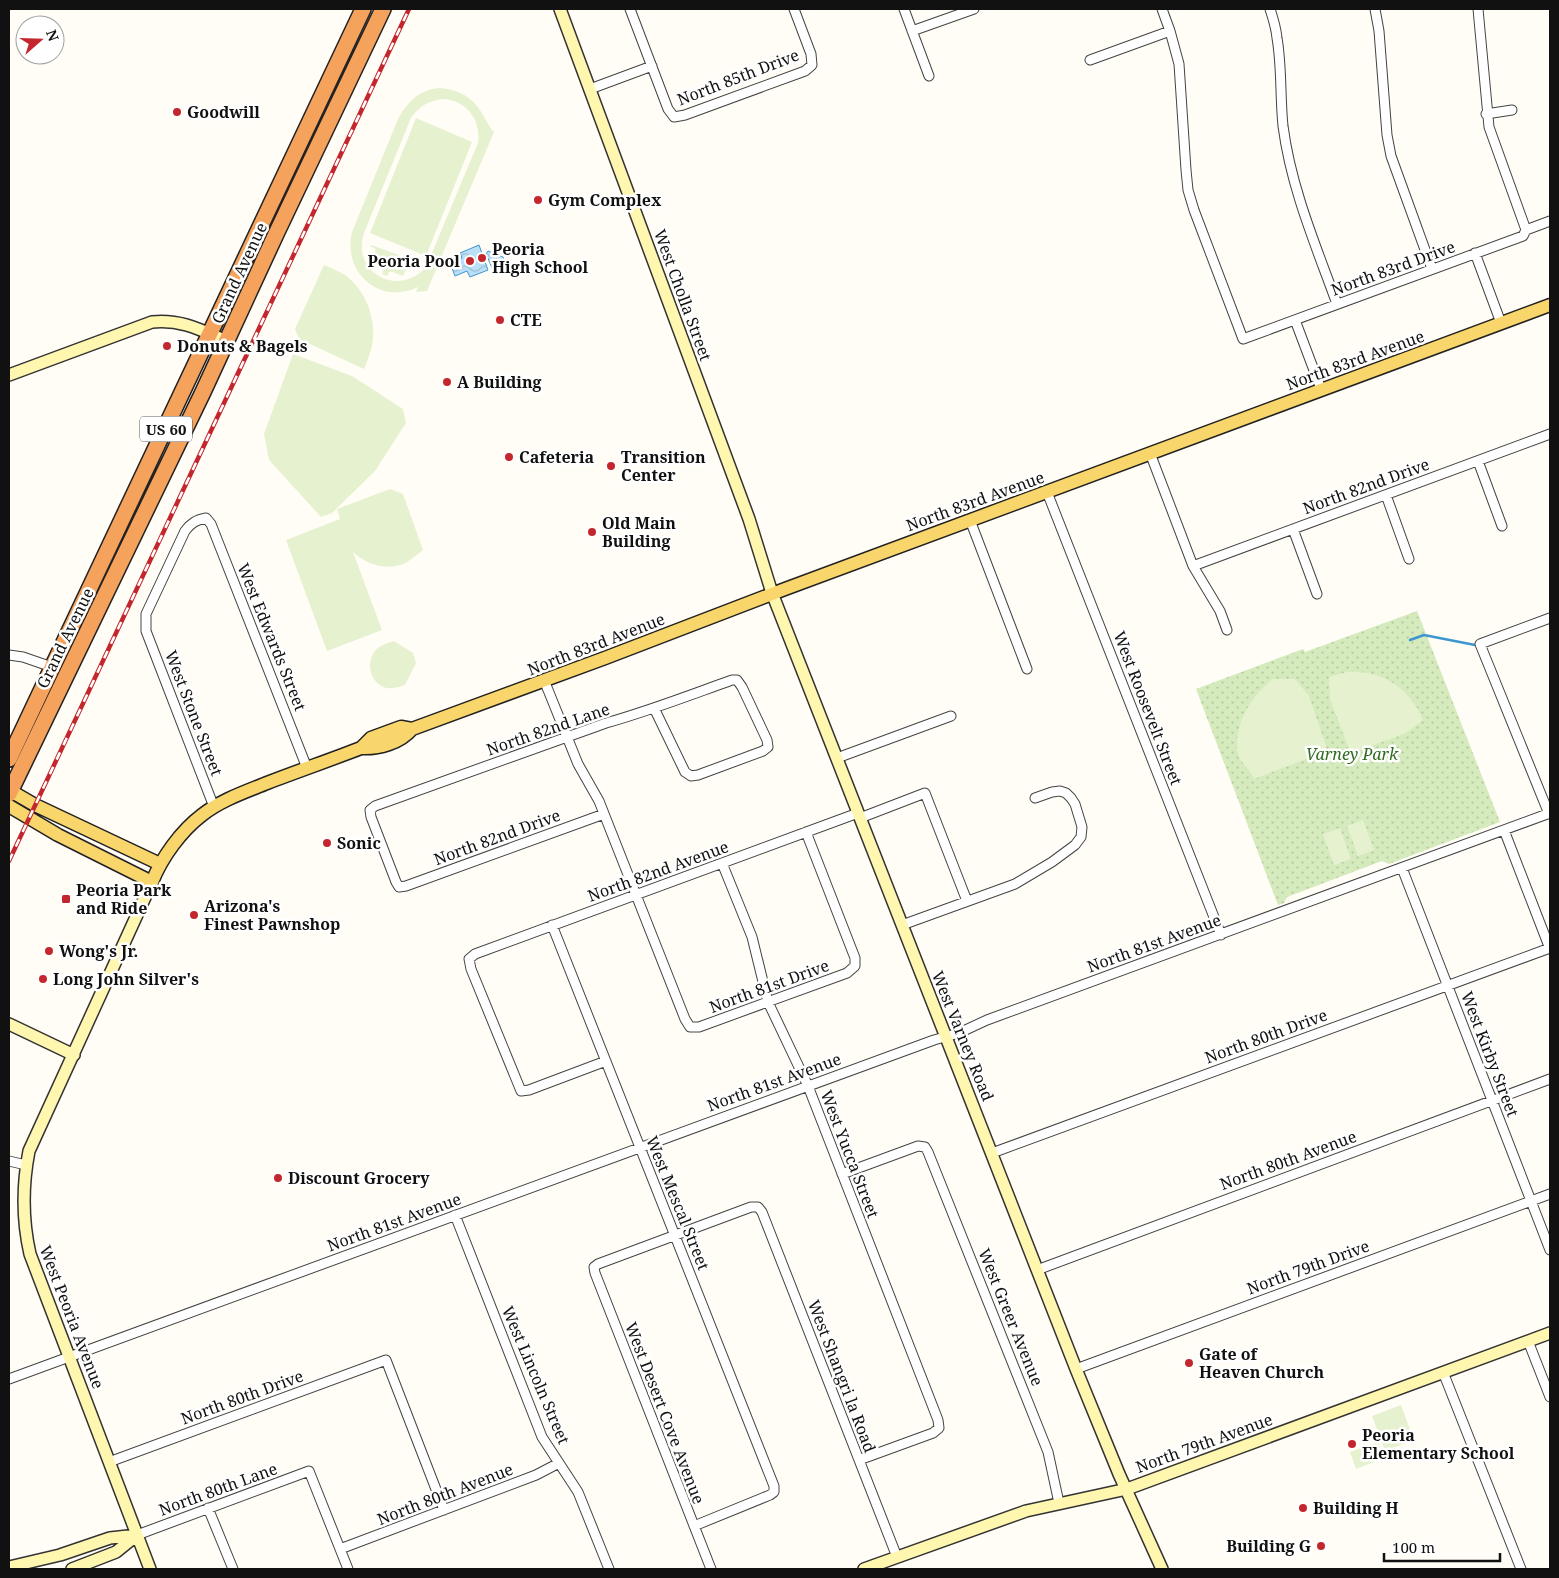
<svg xmlns="http://www.w3.org/2000/svg" width="1559" height="1578" font-family="'Noto Serif',serif">
	<style>
		.park { fill: url(#park-dots) }
		.pitch { fill: #e6f2cf; fill-rule: evenodd }
		.water { fill: url(#water-waves); stroke: #3f96cf }
		.lines { fill: none; stroke-linecap: round; stroke-linejoin: round }
		.stream { stroke: #3f96cf; stroke-width: 2.5 }
		.street-casing { stroke: #444; stroke-width: 11 }
		.secondary-casing { stroke: #333; stroke-width: 14 }
		.primary-casing { stroke: #222; stroke-width: 15 }
		.highway-casing { stroke: #222; stroke-width: 18 }
		.street { stroke: #fff; stroke-width: 9 }
		.secondary { stroke: #fff6b0; stroke-width: 11 }
		.primary { stroke: #f9d66b; stroke-width: 12 }
		.highway { stroke: #f5a25d; stroke-width: 15 }
		.rail-casing { stroke: #c4262e; stroke-width: 4.5 }
		.rail { stroke: #fff; stroke-width: 2.5; stroke-dasharray: 8; stroke-linecap: butt }
		.poi-dot { fill: #c4262e; stroke: #fff; stroke-width: 2 }
		.labels { text-anchor: middle; dominant-baseline: central; stroke-width: 5; stroke-linejoin: round; paint-order: stroke }
		.shield { fill: #fff; stroke: #585858; stroke-width: 1 }
		.shield-label { font-size: 15px; font-weight: bold; fill: #111 }
		.street-label { font-size: 16px; fill: #111; stroke: #fff }
		.poi-label { font-size: 16px; font-weight: bold; fill: #111; stroke: #fff; text-anchor: start }
		.park-label { font-size: 16px; font-style: italic; fill: #2f6b1f; stroke: #fff }
	</style>
	<defs>
		<pattern id="park-dots" width="8" height="8" patternUnits="userSpaceOnUse" patternTransform="scale(1.25)"><rect width="8" height="8" fill="#d5ebbd"/><path d="M2 2h.1M6 6h.1" fill="none" stroke="#b6c8a1" stroke-width="1.8" stroke-linecap="round"/></pattern>
		<pattern id="water-waves" width="16" height="10" patternUnits="userSpaceOnUse" patternTransform="scale(1.25)"><rect width="16" height="10" fill="#b9e0f7"/><path d="M0 5q4-4 8 0t8 0" fill="none" stroke="#9ebfd3"/></pattern>
	</defs>
	<rect width="100%" height="100%" fill="#fffdf5"/>
	<path class="park" d="M1417,611L1500,822L1389,864L1382,861L1287,897L1284,903L1278,905L1196,689L1303,649L1305,652Z"/>
	<path class="pitch" d="M440,88C460,90 473,97 483,115C487,121 489,127 494,132L427,291L416,292L418,287C380,306 342,272 352,232L398,119C407,102 420,89 440,88ZM446,99C468,103 481,120 478,143L426,267C399,298 351,273 364,233L411,118C420,105 430,100 446,99Z
		M416,118L472,142L426,256L370,233Z
		M371,245L410,259L403,276L390,271L387,276L382,274L384,268L370,263L376,249L370,246Z
		M324,265C331,268 339,271 345,275C367,291 377,321 372,346C370,354 367,362 364,369L299,339L295,329Z
		M293,354L352,376L403,409L406,423L375,471L332,513L321,517L269,460L264,434Z
		M390,489L403,494L423,550C418,554 413,558 407,562C389,572 367,565 353,552L382,630L327,651L286,540L340,519L337,509Z
		M394,641L413,653L416,663L405,685C399,687 392,689 386,688C370,683 366,664 374,652C378,646 387,643 394,641Z
		M1347,672C1382,670 1410,688 1423,720L1406,733L1355,752L1349,749L1330,699L1329,677Z
		M1273,679H1295L1309,696L1326,746L1324,752L1254,779C1251,771 1243,765 1239,757C1237,753 1237,746 1237,742C1239,716 1253,695 1273,679Z
		M1363,820L1374,850L1358,856L1347,826Z
		M1340,828L1351,859L1334,865L1323,834Z
		M1401,1405L1414,1440L1385,1451L1372,1416Z
		M1378,1442L1384,1458L1356,1469L1350,1452Z"/>
	<path class="water" d="M479,245L488,270L470,277L467,271L455,276L450,263L462,258L460,253Z
		M488,251L503,257L506,266L493,270L486,254Z"/>
	<g class="lines">
		<path class="stream" d="M1410,640L1424,635L1475,645"/>
		<defs>
			<path id="street" d="M630,9L668,109L674,117L685,115L805,71L812,65L811,54L794,9
				M904,9L929,76
				M1162,9L1170,31L1179,64L1186,170L1188,190L1194,210L1243,339L1523,236L1526,230L1550,221
				M1270,9C1273,18 1276,28 1277,38C1282,67 1280,97 1283,126C1291,188 1316,246 1337,304
				M1375,9L1379,31L1387,135L1391,156L1432,269
				M1478,9L1489,127L1526,230
				M912,31L974,9
				M1090,60L1170,31
				M590,89L652,66
				M1486,114L1512,110
				M1475,253L1501,323
				M1295,320L1321,389
				M1150,453L1193,566L1220,611L1227,630
				M1478,461L1502,526
				M1047,492L1221,935
				M1386,495L1409,559
				M970,520L1027,669
				M1293,529L1317,594
				M1193,566L1550,434
				M9,655L23,657L52,667
				M544,680L578,764L599,801L685,1019L690,1027H699L847,973L855,966V958L806,832
				M837,758L951,716
				M214,807L146,631V614L185,531C191,523 196,520 206,518L211,524L307,768
				M604,814L406,886L399,887L396,882L371,817L370,810L375,806L606,723C649,711 690,695 732,680H737L742,687L767,740L768,747L763,751L698,775L691,776L685,772L654,708
				M1549,814L1480,644L1550,618
				M860,818L925,793L967,901
				M1504,830L1550,949
				M722,863L752,937L768,1002L808,1086L938,1420L939,1428L933,1433L859,1460
				M1402,868L1550,1250
				M552,925L774,1486V1492L770,1495L694,1526
				M902,925L1015,884L1052,862L1075,845L1081,837L1082,827L1075,804L1071,798L1066,793L1060,791L1052,792L1035,798
				M606,1061L529,1090L521,1091L471,969L469,959L475,954L858,813
				M992,1153L1550,948
				M9,1161L26,1165
				M842,1174L918,1146L925,1147L928,1152L1048,1452L1059,1503
				M455,1215L542,1437L578,1492L609,1569
				M1037,1270L1550,1079
				M1528,1341L1550,1397
				M1076,1369L1550,1194
				M1443,1372L1521,1569
				M9,1379L934,1040L959,1033L987,1020L1550,813
				M109,1462L386,1360L444,1510
				M208,1508L233,1569
				M137,1535L309,1471L348,1569
				M340,1549L536,1475L559,1463
				M711,1569L595,1273L594,1267L598,1264L751,1207H758L762,1212L897,1557"/>
			<path id="secondary" d="M560,9L749,519L772,593L1076,1369L1119,1474L1162,1569
				M9,375L152,322C181,319 201,330 226,341
				M9,1024L74,1055
				M9,1567L60,1555L110,1538L137,1535
				M72,1569L116,1552L137,1535
				M150,1569L30,1254C22,1219 22,1187 29,1151L152,882
				M864,1569L1026,1511L1127,1489L1550,1333"/>
			<path id="primary" d="M361,748C379,749 400,743 412,729L605,658L785,589L1550,305
				M9,790L35,805L160,864
				M9,806L58,835L152,882C162,857 181,831 202,815C221,800 245,792 267,783C298,771 330,760 361,748L371,738L401,727L412,729"/>
			<path id="highway" d="M9,759L363,9
				M9,794L203,392L276,234L383,9"/>
		</defs>
		<use href="#street" class="street-casing"/>
		<use href="#secondary" class="secondary-casing"/>
		<use href="#primary" class="primary-casing"/>
		<use href="#highway" class="highway-casing"/>
		<use href="#street" class="street"/>
		<use href="#secondary" class="secondary"/>
		<use href="#primary" class="primary"/>
		<use href="#highway" class="highway"/>
		<defs>
			<path id="rail" d="M9,861L409,9"/>
		</defs>
		<use href="#rail" class="rail-casing"/>
		<use href="#rail" class="rail"/>
	</g>
	<g class="poi-dot">
		<circle cx="177" cy="112" r="5"/>
		<circle cx="538" cy="200" r="5"/>
		<circle cx="482" cy="258" r="5"/>
		<circle cx="470" cy="261" r="5"/>
		<circle cx="500" cy="320" r="5"/>
		<circle cx="167" cy="346" r="5"/>
		<circle cx="447" cy="382" r="5"/>
		<circle cx="509" cy="457" r="5"/>
		<circle cx="611" cy="466" r="5"/>
		<circle cx="592" cy="532" r="5"/>
		<circle cx="327" cy="843" r="5"/>
		<rect x="61" y="894" width="10" height="10" rx="2.5"/>
		<circle cx="194" cy="915" r="5"/>
		<circle cx="49" cy="951" r="5"/>
		<circle cx="43" cy="979" r="5"/>
		<circle cx="278" cy="1178" r="5"/>
		<circle cx="1189" cy="1363" r="5"/>
		<circle cx="1352" cy="1444" r="5"/>
		<circle cx="1303" cy="1508" r="5"/>
		<circle cx="1321" cy="1546" r="5"/>
	</g>
	<g class="labels">
		<rect class="shield" x="140" y="416.5" width="52" height="25" rx="4"/>
		<g class="shield-label">
			<text x="166" y="429">US 60</text>
		</g>
		<g class="street-label">
			<text transform="translate(738 77) rotate(-21)">North 85th Drive</text>
			<text transform="translate(1393 268) rotate(-20)">North 83rd Drive</text>
			<text transform="translate(239 273) rotate(-65)">Grand Avenue</text>
			<text transform="translate(683 295) rotate(70)">West Cholla Street</text>
			<text transform="translate(1355 360) rotate(-20)">North 83rd Avenue</text>
			<text transform="translate(1366 486) rotate(-20)">North 82nd Drive</text>
			<text transform="translate(975 501) rotate(-20)">North 83rd Avenue</text>
			<text transform="translate(272 637) rotate(68)">West Edwards Street</text>
			<text transform="translate(65 638) rotate(-64)">Grand Avenue</text>
			<text transform="translate(596 644) rotate(-21)">North 83rd Avenue</text>
			<text transform="translate(1148 708) rotate(69)">West Roosevelt Street</text>
			<text transform="translate(194 713) rotate(69)">West Stone Street</text>
			<text transform="translate(548 729) rotate(-19)">North 82nd Lane</text>
			<text transform="translate(497 837) rotate(-20)">North 82nd Drive</text>
			<text transform="translate(658 871) rotate(-20)">North 82nd Avenue</text>
			<text transform="translate(1154 943) rotate(-20)">North 81st Avenue</text>
			<text transform="translate(769 986) rotate(-20)">North 81st Drive</text>
			<text transform="translate(963 1036) rotate(68)">West Varney Road</text>
			<text transform="translate(1266 1036) rotate(-20)">North 80th Drive</text>
			<text transform="translate(1490 1054) rotate(69)">West Kirby Street</text>
			<text transform="translate(774 1082) rotate(-20)">North 81st Avenue</text>
			<text transform="translate(850 1154) rotate(69)">West Yucca Street</text>
			<text transform="translate(1288 1160) rotate(-20)">North 80th Avenue</text>
			<text transform="translate(678 1203) rotate(68)">West Mescal Street</text>
			<text transform="translate(394 1222) rotate(-20)">North 81st Avenue</text>
			<text transform="translate(1308 1267) rotate(-20)">North 79th Drive</text>
			<text transform="translate(72 1317) rotate(69)">West Peoria Avenue</text>
			<text transform="translate(1011 1317) rotate(68)">West Greer Avenue</text>
			<text transform="translate(536 1375) rotate(67)">West Lincoln Street</text>
			<text transform="translate(842 1376) rotate(69)">West Shangri la Road</text>
			<text transform="translate(242 1397) rotate(-20)">North 80th Drive</text>
			<text transform="translate(665 1413) rotate(69)">West Desert Cove Avenue</text>
			<text transform="translate(1204 1443) rotate(-20)">North 79th Avenue</text>
			<text transform="translate(218 1489) rotate(-20)">North 80th Lane</text>
			<text transform="translate(445 1494) rotate(-21)">North 80th Avenue</text>
		</g>
		<g class="poi-label">
			<text x="187" y="112">Goodwill</text>
			<text x="548" y="200">Gym Complex</text>
			<text x="492" y="249">Peoria<tspan x="492" dy="18">High School</tspan></text>
			<text x="460" y="261" text-anchor="end">Peoria Pool</text>
			<text x="510" y="320">CTE</text>
			<text x="177" y="346">Donuts &amp; Bagels</text>
			<text x="457" y="382">A Building</text>
			<text x="519" y="457">Cafeteria</text>
			<text x="621" y="457">Transition<tspan x="621" dy="18">Center</tspan></text>
			<text x="602" y="523">Old Main<tspan x="602" dy="18">Building</tspan></text>
			<text x="337" y="843">Sonic</text>
			<text x="76" y="890">Peoria Park<tspan x="76" dy="18">and Ride</tspan></text>
			<text x="204" y="906">Arizona's<tspan x="204" dy="18">Finest Pawnshop</tspan></text>
			<text x="59" y="951">Wong's Jr.</text>
			<text x="53" y="979">Long John Silver's</text>
			<text x="288" y="1178">Discount Grocery</text>
			<text x="1199" y="1354">Gate of<tspan x="1199" dy="18">Heaven Church</tspan></text>
			<text x="1362" y="1435">Peoria<tspan x="1362" dy="18">Elementary School</tspan></text>
			<text x="1313" y="1508">Building H</text>
			<text x="1311" y="1546" text-anchor="end">Building G</text>
		</g>
		<g class="park-label">
			<text x="1352" y="754">Varney Park</text>
		</g>
	</g>
	<rect width="1559" height="1578" fill="none" stroke="#111111" stroke-width="20"/>
	<g transform="translate(40 40) rotate(70)"><circle r="24" fill="#ffffff" stroke="#a0a0a0"/>
	<path d="M0-4L9 19L0 12L-9 19Z" fill="#c4262e"/>
	<text y="-8" font-size="14" font-weight="bold" text-anchor="middle" fill="#111111">N</text>
	</g>
	<path d="M1384 1553v8h116v-8" fill="none" stroke="#111111" stroke-width="2.5"/>
	<text x="1392" y="1553" font-size="15" fill="#111111" stroke="#ffffff" stroke-width="4" paint-order="stroke">100 m</text>
</svg>
